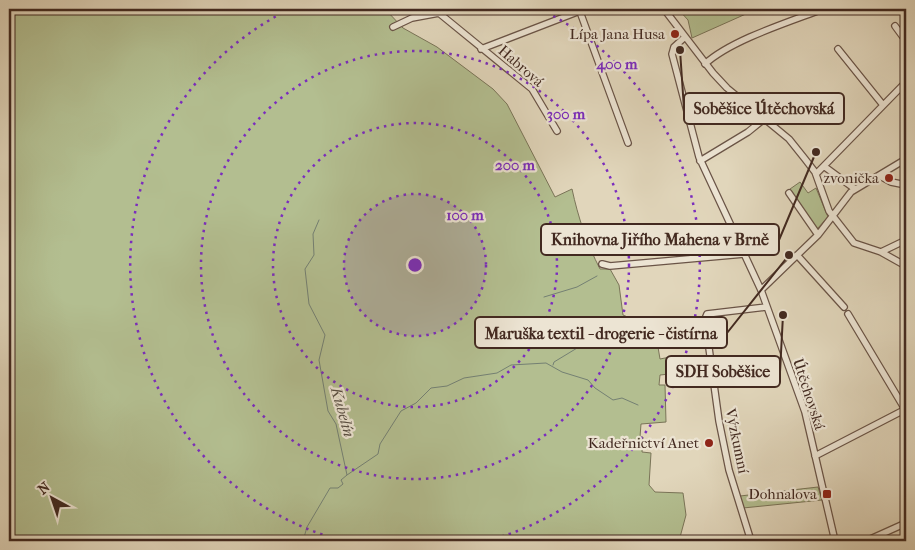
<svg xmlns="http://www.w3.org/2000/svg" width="915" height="550" font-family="'IM FELL French Canon',serif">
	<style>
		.green { fill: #b3be90; stroke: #7a7458 }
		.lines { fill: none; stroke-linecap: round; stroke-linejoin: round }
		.stream { stroke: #748073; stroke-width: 1 }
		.minor-casing { stroke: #6a5447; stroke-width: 8 }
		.minor { stroke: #ece4d3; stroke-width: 5.5 }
		.ring { fill: none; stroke: #7b2cbf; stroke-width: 2.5; stroke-dasharray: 2.5 5 }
		.poi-dot { fill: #8f2418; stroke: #ece4d3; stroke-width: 2 }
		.labels { text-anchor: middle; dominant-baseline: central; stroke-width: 4.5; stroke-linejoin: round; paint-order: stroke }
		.poi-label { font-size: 15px; fill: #422920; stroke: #ece4d3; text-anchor: end }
		.street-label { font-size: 15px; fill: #422920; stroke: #ece4d3 }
		.water-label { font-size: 16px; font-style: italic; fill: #574d42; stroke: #ece4d3 }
		.centre { fill: #7b2cbf; stroke: #ece4d3; stroke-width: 2.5 }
		.ring-label { font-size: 15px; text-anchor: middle; font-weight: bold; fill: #7b2cbf; stroke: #ece4d3; stroke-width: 4.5; stroke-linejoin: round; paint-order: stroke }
		.leader { fill: none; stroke: #422920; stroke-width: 2 }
		.callout-dot { fill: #422920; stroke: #ece4d3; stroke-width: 2 }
		.callout { fill: #ece4d3; stroke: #422920; stroke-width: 2 }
		.callout-label { font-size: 16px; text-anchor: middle; font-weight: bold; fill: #422920 }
	</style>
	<rect width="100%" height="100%" fill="#e1d6bb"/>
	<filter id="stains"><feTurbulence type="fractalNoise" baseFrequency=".004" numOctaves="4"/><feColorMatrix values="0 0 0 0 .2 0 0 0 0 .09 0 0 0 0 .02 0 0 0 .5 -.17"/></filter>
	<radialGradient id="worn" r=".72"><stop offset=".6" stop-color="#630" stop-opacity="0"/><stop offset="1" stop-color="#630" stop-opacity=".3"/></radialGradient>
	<path class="green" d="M9,9H385L403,28L437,47L493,89L507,104L555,197L572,189C578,217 587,244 600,269H610L619,285L623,315L630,318L632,336L656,335L660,359L670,357V374L660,375L659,385H665L666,422L641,424L640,437H643L642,452L651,453L649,485L655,492L683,493L686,515L679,541H9Z
		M678,9H757L692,38L688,20Z
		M800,182L808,193L816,188L828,217L817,229L790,189Z
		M818,487L822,500L743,508L740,496Z"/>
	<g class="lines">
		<path class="stream" d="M544,297L577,287L597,276
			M553,365L554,362L597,336
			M347,475L378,454L380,444L401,411L416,403L431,388L447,386L464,378L497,373L511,365L546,363L562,372L588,380L595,388L613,400L622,398L638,405
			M303,541L307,527L330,488H338L343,484L341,480L347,475L336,424L328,411L319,360L325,335L309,304L305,269L314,255L313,234L319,220"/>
		<defs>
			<path id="minor" d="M434,9L532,89L557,131
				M579,9L628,143
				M664,9L713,73L727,88L789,139L805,159L815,172L829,211L854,243L881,252L906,266
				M895,26L906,41
				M393,27L412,18L439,13
				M685,37L674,47L672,54L699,157L761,290L805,412L835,541
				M481,49L585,9
				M838,49L883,105
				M705,64C731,40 789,22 823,9
				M700,161L748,132L764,119
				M825,167L855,189
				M816,174L906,82
				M880,176L891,182L906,185
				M789,193L818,235
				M881,252L906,240
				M797,255L844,307
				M602,264L610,266L744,254
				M761,290L818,235L851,192L906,159
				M848,314L906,411
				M815,456L906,409
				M751,541L729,470L719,421L705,319L707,314L766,307
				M866,541L906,523"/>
		</defs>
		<use href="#minor" class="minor-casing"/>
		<use href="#minor" class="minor"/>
	</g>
	<circle cx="415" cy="265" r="71" fill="#7b2cbf" fill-opacity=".12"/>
	<g class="ring">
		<circle cx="415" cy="265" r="71"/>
		<circle cx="415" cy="265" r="142"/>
		<circle cx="415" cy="265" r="214"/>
		<path d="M344 541A285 285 0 0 1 290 9M540 9A285 285 0 0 1 486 541"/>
	</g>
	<g class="poi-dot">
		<circle cx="675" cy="34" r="5"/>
		<circle cx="889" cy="178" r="5"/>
		<circle cx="709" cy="443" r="5"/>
		<rect x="822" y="489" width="10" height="10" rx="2.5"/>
	</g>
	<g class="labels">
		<g class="poi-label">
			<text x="665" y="34">Lípa Jana Husa</text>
			<text x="879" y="178">zvonička</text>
			<text x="699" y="443">Kadeřnictví Anet</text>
			<text x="817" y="494">Dohnalova</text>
		</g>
		<g class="street-label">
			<text transform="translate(521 66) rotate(41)">Habrová</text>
			<text transform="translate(809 394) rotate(72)">Útěchovská</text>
			<text transform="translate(737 441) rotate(78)">Výzkumní</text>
		</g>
		<g class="water-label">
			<text transform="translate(343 412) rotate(74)">Kubelín</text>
		</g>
	</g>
	<circle cx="415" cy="265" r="8" class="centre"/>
	<g class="ring-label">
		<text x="617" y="69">400 m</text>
		<text x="566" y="119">300 m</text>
		<text x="515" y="170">200 m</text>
		<text x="465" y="220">100 m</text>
	</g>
	<path class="leader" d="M680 50L684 109M816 152L779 240M789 255L727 333M783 315L780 372"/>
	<g class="callout-dot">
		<circle cx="680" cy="50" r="5"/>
		<circle cx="816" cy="152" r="5"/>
		<circle cx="789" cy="255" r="5"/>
		<circle cx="783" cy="315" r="5"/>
	</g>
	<g class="callout">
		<rect x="684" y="93" width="160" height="31" rx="5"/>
		<rect x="541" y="224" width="238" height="31" rx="5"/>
		<rect x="475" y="317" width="252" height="31" rx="5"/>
		<rect x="666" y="356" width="114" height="31" rx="5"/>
	</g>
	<g class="callout-label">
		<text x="764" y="114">Soběšice Útěchovská</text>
		<text x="660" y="245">Knihovna Jiřího Mahena v Brně</text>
		<text x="601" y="339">Maruška textil - drogerie - čistírna</text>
		<text x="723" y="377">SDH Soběšice</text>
	</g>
	<rect width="915" height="550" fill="none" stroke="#e1d6bb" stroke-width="30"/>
	<rect x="10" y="10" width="895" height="530" fill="none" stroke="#422920" stroke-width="2.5"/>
	<rect x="15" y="15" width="885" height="520" fill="none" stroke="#422920"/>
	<g transform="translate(52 498) rotate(320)" stroke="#ece4d3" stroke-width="4" paint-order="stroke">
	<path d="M0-4L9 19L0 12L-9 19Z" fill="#422920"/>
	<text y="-8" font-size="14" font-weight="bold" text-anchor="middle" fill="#422920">N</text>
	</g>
	<rect width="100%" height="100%" filter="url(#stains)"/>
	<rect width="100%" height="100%" fill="url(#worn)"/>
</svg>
